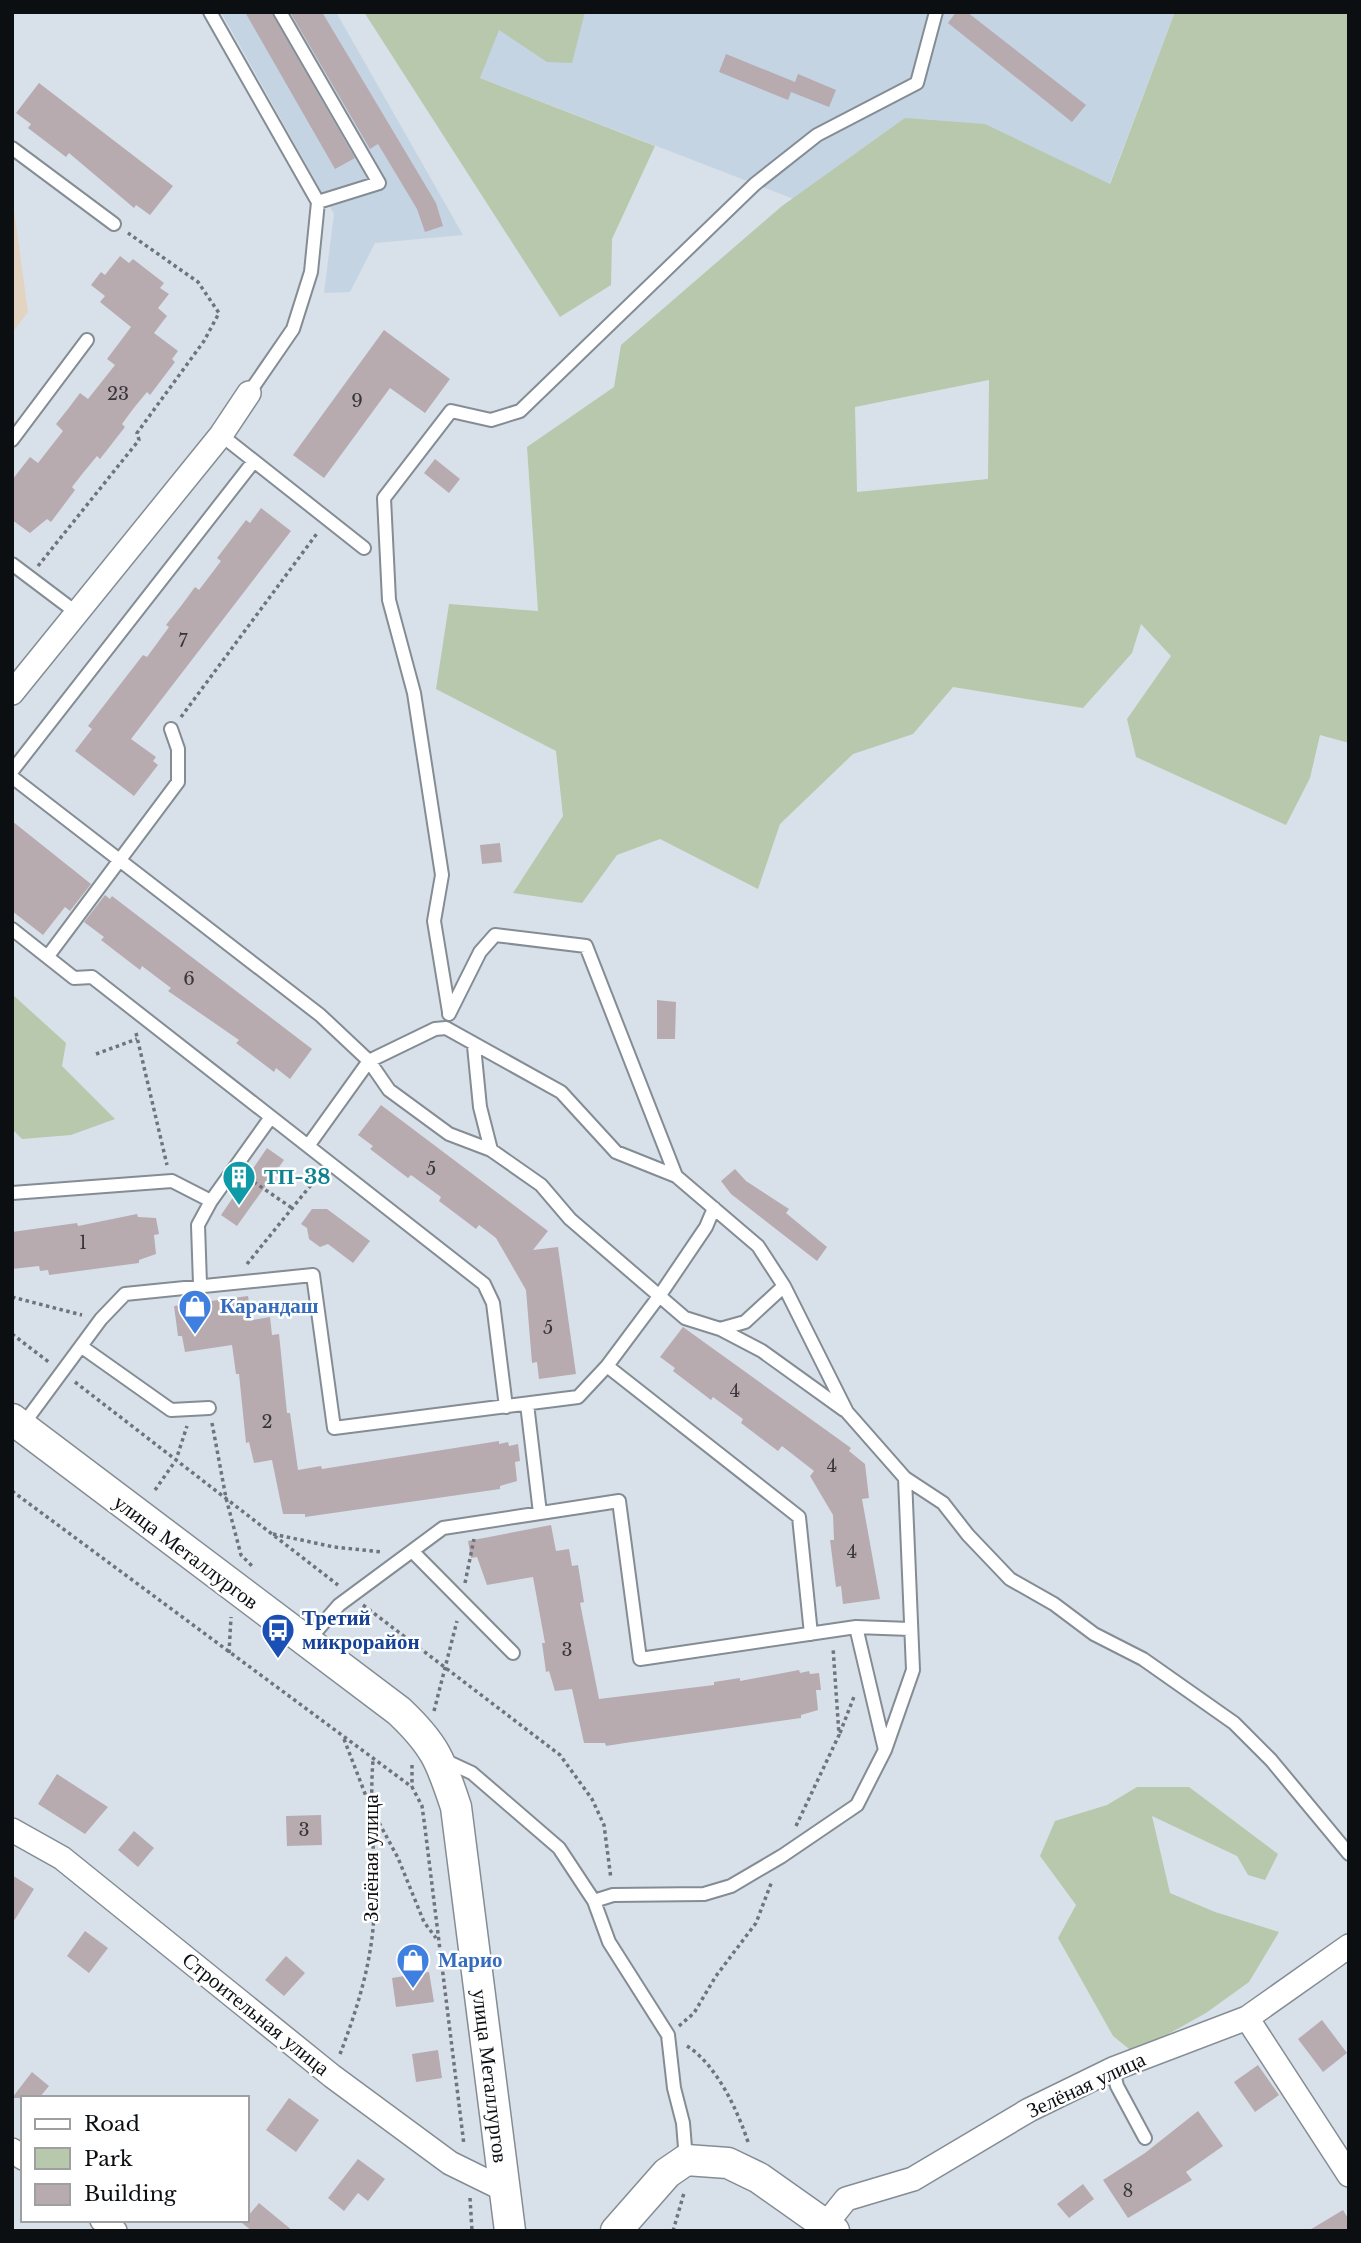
<svg xmlns="http://www.w3.org/2000/svg" width="1361" height="2243" font-family="'Libre Baskerville',serif">
	<style>
		.built { fill: #c5d4e2 }
		.education { fill: #e3d3c1 }
		.green { fill: #b7c8ac; fill-rule: evenodd }
		.building { fill: #b7abaf }
		.lines { fill: none; stroke-linecap: round; stroke-linejoin: round }
		.service-casing { stroke: #848c94; stroke-width: 16 }
		.minor-casing { stroke: #848c94; stroke-width: 26 }
		.tertiary-casing { stroke: #848c94; stroke-width: 33 }
		.path { stroke: #6f747a; stroke-width: 3.5; stroke-dasharray: 3.5 3.5; stroke-linecap: butt }
		.service { stroke: #fff; stroke-width: 12 }
		.minor { stroke: #fff; stroke-width: 23 }
		.tertiary { stroke: #fff; stroke-width: 30 }
		.labels { text-anchor: middle; dominant-baseline: central; stroke-width: 5; stroke-linejoin: round; paint-order: stroke }
		.number-label { font-size: 18px; fill: #373639 }
		.culture-label { font-size: 21px; font-weight: bold; fill: #0d838f; stroke: #fff; text-anchor: start }
		.shop-label { font-size: 21px; font-weight: bold; fill: #366cbe; stroke: #fff; text-anchor: start }
		.street-label { font-size: 21px; fill: #0c0f12; stroke: #fff }
		.transit-label { font-size: 21px; font-weight: bold; fill: #164399; stroke: #fff; text-anchor: start }
	</style>
	<rect width="100%" height="100%" fill="#d8e1ea"/>
	<path class="built" d="M221,12H336L463,235L375,243L350,292L324,293L334,214Z
		M505,12H1175L1064,303L480,78Z"/>
	<path class="education" d="M12,195L28,312L12,333Z"/>
	<path class="green" d="M364,12H585L572,63L547,62L499,30L480,78L655,146L612,239L611,285L560,317Z
		M1175,12H1349V743L1320,735L1310,778L1286,825L1136,757L1127,719L1171,656L1141,624L1132,653L1083,708L953,687L913,734L853,754L780,824L758,889L660,839L617,855L582,903L513,893L563,816L556,751L436,689L449,604L538,611L527,447L614,387L621,345L782,206L905,118L985,124L1110,184ZM989,380L988,479L857,492L855,407Z
		M12,994L66,1043L62,1066L115,1119L71,1135L22,1139L12,1129Z
		M1137,1787H1189L1278,1854L1265,1880L1248,1875L1237,1856L1152,1816L1170,1893L1215,1912L1279,1932L1249,1982L1206,2013L1134,2053L1113,2036L1058,1938L1076,1905L1040,1856L1055,1821L1107,1805Z"/>
	<path class="building" d="M245,12H271L355,158L335,169Z
		M290,12H322L436,203L443,226L425,232L417,209L378,144L370,149Z
		M956,12H967L1086,105L1072,122L948,23Z
		M726,54L795,82L798,74L836,90L829,107L791,92L788,100L719,72Z
		M39,83L173,186L150,215L136,205L134,208L69,153L66,157L28,128L31,124L16,113Z
		M120,256L129,263L133,259L164,283L160,288L169,294L158,308L167,316L154,333L178,351L172,359L175,362L150,395L147,392L133,409L122,424L125,427L100,459L97,456L83,473L72,487L75,490L51,522L47,519L30,533L12,520V480L30,457L38,463L63,431L56,424L68,409L80,393L88,399L115,365L107,359L131,327L100,302L105,296L91,285L101,272L105,275Z
		M384,330L450,379L425,413L390,388L324,478L293,455Z
		M435,459L460,479L449,493L424,473Z
		M261,508L291,531L131,739L156,757L153,761L158,765L134,796L75,751L92,729L88,726L129,673L143,655L147,657L169,627L166,625L181,606L195,587L199,590L221,561L217,558L246,520L250,523Z
		M12,821L91,884L70,911L65,907L43,935L12,911Z
		M500,843L502,862L482,864L480,845Z
		M105,895L110,899L112,896L312,1049L290,1079L276,1068L274,1072L236,1043L239,1040L168,991L171,988L142,966L140,970L101,940L104,937L84,922Z
		M657,1000L676,1002L675,1039H657Z
		M381,1105L548,1231L533,1250L558,1247L576,1374L539,1379L537,1362L532,1363L526,1290L496,1238L479,1225L476,1229L439,1201L441,1197L411,1175L408,1178L370,1149L373,1146L358,1135Z
		M267,1148L284,1160L237,1226L221,1215Z
		M735,1169L746,1181L789,1209L786,1213L827,1247L817,1261L731,1194L721,1181Z
		M312,1209H327L370,1241L353,1263L328,1244L320,1247L309,1239L307,1228L301,1224Z
		M137,1214L138,1217L156,1218L159,1234L154,1235L156,1254L139,1260V1263L49,1275L48,1270L40,1271L39,1266L12,1269V1232L77,1223L78,1226Z
		M248,1296L252,1320L270,1317L272,1335L279,1334L287,1413H290L298,1470L321,1466L322,1469L499,1441V1444L508,1442L509,1446L518,1444L520,1461L515,1462L517,1481L500,1486V1489L305,1517V1514H283L272,1460L254,1463L249,1442L246,1443L239,1374H236L232,1345L185,1352L182,1336H178L174,1306Z
		M683,1327L851,1448L849,1451L865,1464L869,1498L862,1499L880,1599L843,1604L841,1586L836,1587L830,1540H834L833,1515L810,1476L814,1471L782,1446L778,1451L741,1423L743,1419L713,1397L711,1400L673,1371L675,1368L660,1357Z
		M551,1525L556,1551L569,1549L572,1566L578,1565L584,1602L580,1603L599,1699L714,1685V1682L740,1678V1681L799,1670L800,1673L809,1671L810,1674L819,1673L821,1690H816L818,1710L801,1715V1718L625,1743L606,1746L605,1743H584L572,1689L555,1691L549,1671L546,1672L542,1643H545L533,1577L487,1585L477,1557L471,1558L468,1541Z
		M57,1774L108,1807L85,1834L38,1804Z
		M321,1815L322,1845L287,1846L286,1816Z
		M134,1831L154,1848L138,1867L118,1850Z
		M12,1875L34,1889L12,1924Z
		M85,1931L108,1948L89,1973L67,1956Z
		M286,1956L305,1973L284,1996L265,1980Z
		M429,1972L434,2002L396,2007L392,1978Z
		M1322,2020L1347,2053L1323,2072L1298,2039Z
		M438,2050L442,2078L416,2082L412,2054Z
		M1258,2065L1279,2095L1255,2112L1234,2082Z
		M32,2072L49,2086L39,2098H12Z
		M289,2098L319,2120L296,2152L266,2130Z
		M1198,2111L1223,2146L1186,2172L1192,2180L1128,2218L1103,2180L1145,2153Z
		M358,2159L385,2179L368,2201L358,2193L344,2211L328,2198Z
		M1083,2184L1094,2199L1069,2218L1057,2204Z
		M259,2203L293,2231H252L242,2223Z
		M1343,2210L1349,2220V2231H1308Z"/>
	<g class="lines">
		<defs>
			<path id="service" d="M210,12L318,202L311,272L293,329L249,393
				M280,12L379,183L318,202
				M12,148L114,224
				M12,440L87,340
				M254,461L364,548
				M12,564L77,613
				M12,771L254,461L221,435
				M12,777L320,1015L369,1061L389,1090L449,1134L491,1150L541,1185L570,1219L685,1318L720,1329L762,1351L844,1410
				M12,929L74,978L92,977L271,1117L211,1201L198,1225L200,1284
				M48,956L178,782V749L171,729
				M449,1012L434,921L442,875L414,693L389,600L384,498L451,411L491,420L520,411L755,184L817,135L917,83L936,12
				M449,1014L480,952L495,935L586,946L676,1176
				M474,1046L480,1107L491,1150
				M271,1117L484,1284L493,1303L506,1407
				M308,1146L369,1061L435,1029L446,1028L561,1092L616,1152L676,1176L758,1246L784,1286L847,1412L905,1478L943,1503L968,1535L1010,1579L1054,1604L1094,1634L1143,1659L1234,1723L1271,1760L1349,1854
				M12,1193L172,1181L211,1201
				M720,1329L745,1322L784,1286
				M82,1347L171,1410L209,1408
				M607,1366L799,1517L811,1634
				M527,1404L540,1513
				M22,1426L101,1319L125,1294L313,1275L334,1428L578,1397L607,1366L660,1295L706,1227L714,1208
				M412,1551L513,1653
				M856,1627L885,1750
				M306,1643L339,1605L443,1528L619,1501L640,1659L856,1627L910,1629
				M444,1760L472,1773L559,1848L594,1901L609,1942L668,2035L674,2088L683,2123L686,2160
				M594,1901L613,1895L704,1894L731,1886L782,1856L857,1805L885,1750L913,1670L905,1478
				M1113,2069L1117,2086L1145,2138"/>
			<path id="minor" d="M12,693L221,435L249,393
				M12,1830L62,1858L332,2076L450,2163L505,2190
				M1247,2018L1349,2175
				M12,2150L23,2158
				M102,2220L115,2231
				M826,2224L846,2199L913,2179L1029,2110L1113,2069L1247,2018L1349,1946"/>
			<path id="tertiary" d="M12,1419L399,1711C435,1745 441,1761 456,1807L510,2231
				M616,2231L667,2173L686,2160L728,2163L759,2178L834,2231"/>
		</defs>
		<use href="#service" class="service-casing"/>
		<use href="#minor" class="minor-casing"/>
		<use href="#tertiary" class="tertiary-casing"/>
		<path class="path" d="M38,566L139,440L137,433L204,341L219,313L198,282L128,233
			M181,717L318,532
			M136,1033L167,1165
			M96,1054L137,1039
			M248,1178L292,1208
			M247,1264L319,1175
			M12,1297L82,1315
			M12,1334L50,1363
			M75,1382L338,1585
			M212,1423L226,1498L241,1555L254,1568
			M155,1490L176,1460L187,1426
			M12,1491L412,1787L422,1806L425,1828L464,2145
			M273,1534L334,1547L382,1552
			M465,1583L474,1539
			M363,1605L560,1755L592,1799L604,1825L611,1879
			M229,1653L231,1617
			M434,1711L457,1621
			M840,1733L855,1694
			M344,1739L369,1804L398,1858L424,1922L436,1938
			M412,1765V1787
			M796,1826L839,1735L833,1647
			M679,2026L694,2013L716,1976L756,1923L772,1881
			M687,2046C717,2065 738,2111 749,2145
			M340,2054C357,2010 372,1962 374,1914C376,1863 369,1812 373,1760
			M470,2198L472,2231
			M673,2231L684,2193"/>
		<use href="#service" class="service"/>
		<use href="#minor" class="minor"/>
		<use href="#tertiary" class="tertiary"/>
	</g>
	<defs>
		<symbol id="building-pin" viewBox="-11 -11 22 30"><path d="M0 17L-7.5 6A9.5 9.5 0 1 1 7.5 6Z" fill="#0f9aa8" stroke="#fff"/><path d="M-4-6H4V6H1V3H-1V6H-4ZM-2.5-4.3h1.7v1.8h-1.7ZM.8-4.3h1.7v1.8H.8ZM-2.5-1h1.7V.8h-1.7ZM.8-1h1.7V.8H.8Z" fill="#fff"/></symbol>
		<symbol id="shop-pin" viewBox="-11 -11 22 30"><path d="M0 17L-7.5 6A9.5 9.5 0 1 1 7.5 6Z" fill="#3f7fe0" stroke="#fff"/><path d="M-5-2.5h2.3a2.7 3.5 0 0 1 5.4 0H5L5.5 6h-11ZM-1.5-2.5h3a1.5 2.3 0 0 0-3 0Z" fill="#fff"/></symbol>
		<symbol id="bus-pin" viewBox="-11 -11 22 30"><path d="M0 17L-7.5 6A9.5 9.5 0 1 1 7.5 6Z" fill="#1a4fb4" stroke="#fff"/><path d="M-5-6H5V4H4V6H2V4H-2V6H-4V4H-5ZM-3.5-4V0h7V-4ZM-3.5 1.2v1.5H-2V1.2ZM2 1.2v1.5H3.5V1.2Z" fill="#fff"/></symbol>
	</defs>
	<g fill-rule="evenodd">
		<use href="#building-pin" x="220" y="1158" width="38" height="52"/>
		<use href="#shop-pin" x="176" y="1287" width="38" height="52"/>
		<use href="#bus-pin" x="259" y="1611" width="38" height="52"/>
		<use href="#shop-pin" x="394" y="1941" width="38" height="52"/>
	</g>
	<g class="labels">
		<g class="number-label">
			<text x="118" y="394">23</text>
			<text x="357" y="401">9</text>
			<text x="183" y="641">7</text>
			<text x="189" y="979">6</text>
			<text x="431" y="1169">5</text>
			<text x="83" y="1243">1</text>
			<text x="548" y="1328">5</text>
			<text x="735" y="1391">4</text>
			<text x="267" y="1422">2</text>
			<text x="832" y="1466">4</text>
			<text x="852" y="1552">4</text>
			<text x="567" y="1650">3</text>
			<text x="304" y="1830">3</text>
			<text x="1128" y="2191">8</text>
		</g>
		<g class="culture-label">
			<text x="264" y="1177">ТП-38</text>
		</g>
		<g class="shop-label">
			<text x="220" y="1306">Карандаш</text>
			<text x="438" y="1960">Марио</text>
		</g>
		<g class="street-label">
			<text transform="translate(186 1552) rotate(37)">улица Металлургов</text>
			<text transform="translate(371 1858) rotate(-90)">Зелёная улица</text>
			<text transform="translate(256 2014) rotate(39)">Строительная улица</text>
			<text transform="translate(490 2076) rotate(83)">улица Металлургов</text>
			<text transform="translate(1086 2085) rotate(-25)">Зелёная улица</text>
		</g>
		<g class="transit-label">
			<text x="302" y="1618">Третий<tspan x="302" dy="24">микрорайон</tspan></text>
		</g>
	</g>
	<rect width="1361" height="2243" fill="none" stroke="#0c0f12" stroke-width="28"/>
	<rect x="21" y="2096" width="228" height="126" fill="#ffffff" stroke="#9e9fa0" stroke-width="2"/>
	<rect x="35" y="2119" width="35" height="10" fill="#ffffff" stroke="#9e9fa0" stroke-width="2"/>
	<text x="84" y="2131" font-size="21" fill="#0c0f12">Road</text>
	<rect x="35" y="2148" width="35" height="21" fill="#b7c8ac" stroke="#9e9fa0" stroke-width="2"/>
	<text x="84" y="2166" font-size="21" fill="#0c0f12">Park</text>
	<rect x="35" y="2184" width="35" height="21" fill="#b7abaf" stroke="#9e9fa0" stroke-width="2"/>
	<text x="84" y="2201" font-size="21" fill="#0c0f12">Building</text>
</svg>
